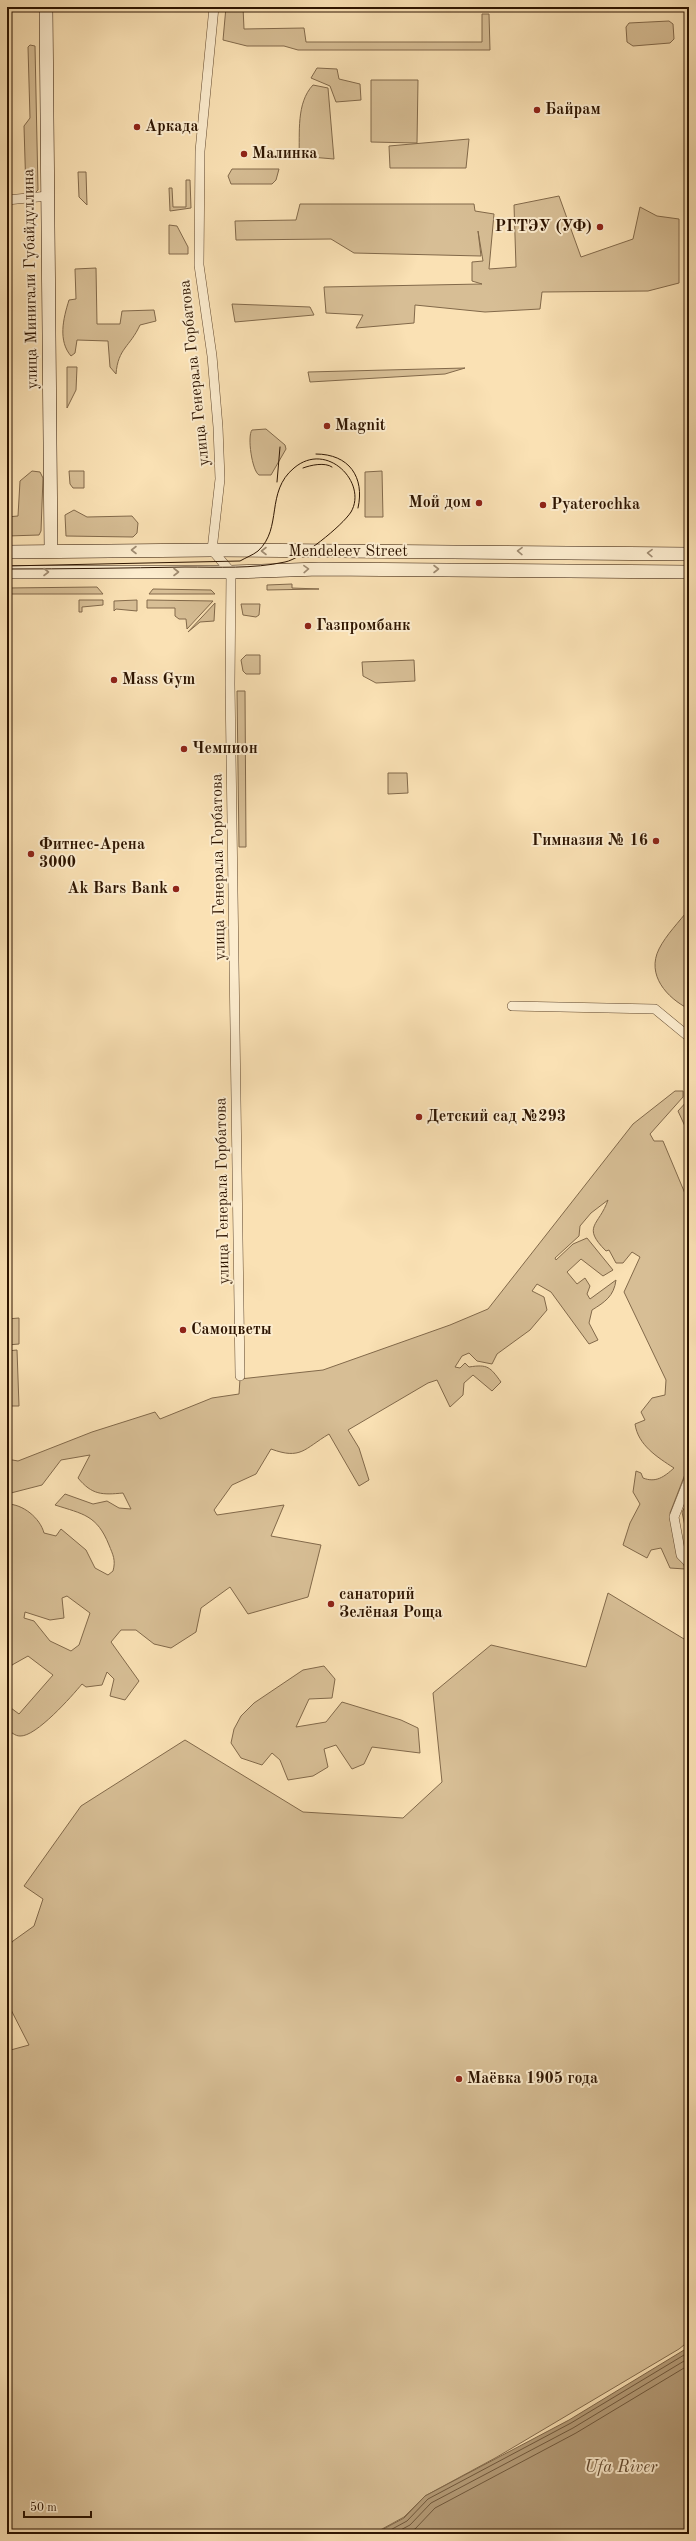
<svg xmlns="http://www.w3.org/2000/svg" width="696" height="2541" font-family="'Old Standard TT',serif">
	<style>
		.green { fill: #d7be95; stroke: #82694a; fill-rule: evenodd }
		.water { fill: #b49b77; stroke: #7e6547 }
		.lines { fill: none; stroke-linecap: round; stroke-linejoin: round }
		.shore { stroke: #70583c; stroke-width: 1 }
		.street-casing { stroke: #60472d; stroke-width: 10 }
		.secondary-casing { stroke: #2d1400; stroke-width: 14 }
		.street { stroke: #fcecce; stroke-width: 9 }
		.secondary { stroke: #fcecce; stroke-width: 13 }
		.tram { stroke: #2d1400; stroke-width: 1 }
		.oneway { stroke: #9f8b71 }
		.poi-dot { fill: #8f2418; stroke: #fcecce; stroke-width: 1.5 }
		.labels { text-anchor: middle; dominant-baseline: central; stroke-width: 4; stroke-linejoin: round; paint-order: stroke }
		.poi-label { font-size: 16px; font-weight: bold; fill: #2d1400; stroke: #fcecce; text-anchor: start }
		.street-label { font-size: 16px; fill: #2d1400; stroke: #fcecce }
		.water-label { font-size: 17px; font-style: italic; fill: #634a30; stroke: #fcecce }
	</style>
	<rect width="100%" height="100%" fill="#fae1b4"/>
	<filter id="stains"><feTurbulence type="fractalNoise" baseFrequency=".005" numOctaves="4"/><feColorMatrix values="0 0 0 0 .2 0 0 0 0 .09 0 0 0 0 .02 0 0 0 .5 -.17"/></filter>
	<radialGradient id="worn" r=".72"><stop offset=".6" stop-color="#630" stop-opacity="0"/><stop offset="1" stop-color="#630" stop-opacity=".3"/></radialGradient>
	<path class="green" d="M226,7H243L244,29L304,28L306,42H482V14H489L490,50H298L284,46H247L223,40Z
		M669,21L673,24L674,39L670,43L633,46L627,42L626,27L629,23Z
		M30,45L35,46L38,190L35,193H26L24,126L30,118L28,47Z
		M317,68L337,69L339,79L360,84L361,100L336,102L330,86L311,78Z
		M371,80H418L417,143L371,142Z
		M313,85L328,88L334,159L299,156C300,133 296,103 313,85Z
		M469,139L466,168H390L389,146Z
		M232,169H279L276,180L272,184H231L228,176Z
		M78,172H86L87,205L79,197Z
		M186,180H190L191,208L170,211L169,188H172L173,207H186Z
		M559,196L581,257L633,239L640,207L657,216L679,219V283L648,291L542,292L540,309L485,312L415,305L414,323L356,328L363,315L326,313L324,287L482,284L472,281V262L483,261L478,231L481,256L354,253L331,239L236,240L235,221L296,220L300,204H474L475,211L494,214L489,269L516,267L514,205Z
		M169,225L177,226L188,247V254H169Z
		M96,268L97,324H120L122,311L154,310L156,321L140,325C130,347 118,348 116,374L110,367L108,341L77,340L75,353L71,356C58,341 63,319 69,300L76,299L75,269Z
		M232,304L310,307L314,315L235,322Z
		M67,367H77L76,390L67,408Z
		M465,368L445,374L310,382L308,372Z
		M266,429L285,445L286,449L271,475H259C252,471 247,436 252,430Z
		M32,471L40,472L43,478L41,531L39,535L7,536V517L18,516L20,481Z
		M69,471H84V488H73L70,484Z
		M382,471L383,517H365V472Z
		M74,510L87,517L132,516L138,523L137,533L133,537L66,536L65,515Z
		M292,584V588L319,589L267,590V585Z
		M97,587L103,594H7V588Z
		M153,589L211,590L215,594H149Z
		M79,600H103V605L82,607V612H79Z
		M137,600V611L116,609L114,611V601Z
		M147,600L213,601L187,629L186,619H179L175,616V608H147Z
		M215,603L214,621L200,622L188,632Z
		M241,604H260L259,615L256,617L243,615Z
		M246,655H260V674H246L243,671L241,660Z
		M414,660L415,681L376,683L363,676L362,662Z
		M237,691H245L246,847H239Z
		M388,773H407L408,793L388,794Z
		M689,909V1009C667,998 646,975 659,949C666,935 679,922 689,909Z
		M675,1091H683V1097L650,1134L654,1141H663L689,1203V1464L670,1513L685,1569L670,1568L661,1548L651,1550L647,1558L623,1545L630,1523L640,1504L633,1492L636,1471L641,1473L643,1478C656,1483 664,1477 674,1468C657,1457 638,1445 635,1424L645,1420L641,1412L652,1398L665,1395L666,1380L624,1292L640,1257L632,1252L623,1263H616L609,1250L606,1251C581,1226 599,1226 608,1200L591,1213L580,1226L579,1236L555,1258L556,1260L573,1244L587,1238L613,1270L603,1276L581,1259L567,1272L577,1284L585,1278L590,1286L587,1294L590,1299L616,1280C614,1296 605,1302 592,1310L589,1323L598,1340L589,1344L551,1292L537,1284L532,1291L544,1297L547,1310L530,1330L497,1354L492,1364L477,1361L469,1353L462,1356L455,1367L460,1368L465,1363L469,1367C488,1364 490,1367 501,1382L492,1391L473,1375L464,1383L463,1395L450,1407L437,1380L428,1383L348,1430L359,1448L369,1480L359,1486L329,1434C304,1449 301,1460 271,1449L256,1474L232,1485L214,1510L217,1515L284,1505L271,1536L321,1545L308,1597L248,1614L230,1587L201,1608L196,1632L171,1648L154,1644L136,1630H121L111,1642L139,1681L125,1700L110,1696L114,1679L107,1672L102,1685L86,1687L82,1684C72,1696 36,1737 20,1736C15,1736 11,1732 7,1729V1705L19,1714L53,1675L28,1656L12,1665L7,1672V1504C23,1504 40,1518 44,1533L56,1536L61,1529L86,1550L95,1568L108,1575L113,1571C116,1560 113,1555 109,1545C97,1515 83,1514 55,1505L65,1494L93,1504L107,1501L119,1508L131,1509L123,1493C102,1495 92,1495 78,1478L90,1455L61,1460L42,1485L7,1494V1459L18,1461L92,1432L155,1412L160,1419L212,1398L239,1394L240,1379L323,1370L450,1325L488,1309L633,1124ZM67,1596L90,1613L79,1645L71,1651L50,1641L34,1621L24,1618L25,1612L50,1620L64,1618L62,1598Z
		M689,1099V1135L678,1111Z
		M19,1318V1344L7,1345V1319Z
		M17,1350L19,1406H7V1351Z
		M689,1500V1545L682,1512Z
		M608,1593L689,1642V2341L679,2349L497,2457L425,2496L404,2517L373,2534H7V2051L29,2045L7,2002V1948L13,1941L34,1926L43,1899L24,1886L81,1806L185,1740L303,1812L403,1818L442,1782L433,1693L491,1645L586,1667Z
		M324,1666L335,1679L332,1698L309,1699L296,1727L326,1722L342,1702L401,1720L418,1728L420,1753L372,1747L364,1764L352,1769L336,1745L324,1749L328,1767L313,1776L288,1780L280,1760L272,1753L262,1765L241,1758L231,1743L234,1729L241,1716L254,1703L303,1670Z"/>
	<path class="water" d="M689,2347V2534H374L404,2518L425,2496L569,2420Z"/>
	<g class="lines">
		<path class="shore" d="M383,2534L407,2521L428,2499L571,2423L689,2352
			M393,2534L410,2525L431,2503L573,2428L689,2358
			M406,2534L415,2529L435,2508L576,2433L689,2365"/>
		<defs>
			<path id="street" d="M214,7L200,151L199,265L212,356L218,427L220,479L212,550L231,572L230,684L240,1376
				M7,200L48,196
				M512,1006L655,1009L689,1037
				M689,1479L674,1517L681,1555L689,1563"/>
			<path id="secondary" d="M46,7L51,551
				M7,552L212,550L689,554
				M7,572H231L319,569L689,572"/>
		</defs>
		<use href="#street" class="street-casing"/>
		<use href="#secondary" class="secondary-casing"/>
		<use href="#street" class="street"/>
		<use href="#secondary" class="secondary"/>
		<path class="tram" d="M316,454C349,454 365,477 358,508
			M303,468C311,465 325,462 332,467
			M277,482L280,447
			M7,566L240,561C245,558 253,555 258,551C283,528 265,492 294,468C327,440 368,483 351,512C342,526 301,559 285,562C253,569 218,567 185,567C126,568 66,569 7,569"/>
	</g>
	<defs><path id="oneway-chevron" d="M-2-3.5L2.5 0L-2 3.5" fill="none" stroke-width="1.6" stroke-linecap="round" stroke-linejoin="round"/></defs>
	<g class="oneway">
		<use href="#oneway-chevron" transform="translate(134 550) rotate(180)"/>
		<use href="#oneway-chevron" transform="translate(264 551) rotate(-180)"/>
		<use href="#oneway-chevron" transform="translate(520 551) rotate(-179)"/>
		<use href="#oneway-chevron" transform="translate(650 553) rotate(-179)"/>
		<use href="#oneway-chevron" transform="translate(306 569) rotate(-2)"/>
		<use href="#oneway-chevron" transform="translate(436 569)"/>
		<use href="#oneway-chevron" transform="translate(46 572)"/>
		<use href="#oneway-chevron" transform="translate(176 572)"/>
	</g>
	<g class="poi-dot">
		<circle cx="537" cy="110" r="4"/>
		<circle cx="137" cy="127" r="4"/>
		<circle cx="244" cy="154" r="4"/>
		<circle cx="600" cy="227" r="4"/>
		<circle cx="327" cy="426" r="4"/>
		<circle cx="479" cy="503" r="4"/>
		<circle cx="543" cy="505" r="4"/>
		<circle cx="308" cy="626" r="4"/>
		<circle cx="114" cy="680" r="4"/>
		<circle cx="184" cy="749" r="4"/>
		<circle cx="656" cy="841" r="4"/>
		<circle cx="31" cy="854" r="4"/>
		<circle cx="176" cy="889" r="4"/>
		<circle cx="419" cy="1117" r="4"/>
		<circle cx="183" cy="1330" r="4"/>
		<circle cx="331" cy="1604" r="4"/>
		<circle cx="459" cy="2079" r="4"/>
	</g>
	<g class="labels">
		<g class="poi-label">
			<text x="545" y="110">Байрам</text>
			<text x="145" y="127">Аркада</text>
			<text x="252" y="154">Малинка</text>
			<text x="592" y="227" text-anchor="end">РГТЭУ (УФ)</text>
			<text x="335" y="426">Magnit</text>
			<text x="471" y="503" text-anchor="end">Мой дом</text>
			<text x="551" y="505">Pyaterochka</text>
			<text x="316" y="626">Газпромбанк</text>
			<text x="122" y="680">Mass Gym</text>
			<text x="192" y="749">Чемпион</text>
			<text x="648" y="841" text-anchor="end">Гимназия № 16</text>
			<text x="39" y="845">Фитнес-Арена<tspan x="39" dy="18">3000</tspan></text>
			<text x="168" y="889" text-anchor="end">Ak Bars Bank</text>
			<text x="427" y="1117">Детский сад №293</text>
			<text x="191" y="1330">Самоцветы</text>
			<text x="339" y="1595">санаторий<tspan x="339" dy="18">Зелёная Роща</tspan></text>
			<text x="467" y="2079">Маёвка 1905 года</text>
		</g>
		<g class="street-label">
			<text transform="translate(31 279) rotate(-91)">улица Минигали Губайдуллина</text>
			<text transform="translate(195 373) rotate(-96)">улица Генерала Горбатова</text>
			<text x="348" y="552">Mendeleev Street</text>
			<text transform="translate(219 867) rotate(-91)">улица Генерала Горбатова</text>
			<text transform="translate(223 1191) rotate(-91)">улица Генерала Горбатова</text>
		</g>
		<g class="water-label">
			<text x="621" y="2467">Ufa River</text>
		</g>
	</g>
	<rect width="696" height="2541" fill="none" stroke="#fae1b4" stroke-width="24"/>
	<rect x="8" y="8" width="680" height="2525" fill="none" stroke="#2d1400" stroke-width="2"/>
	<rect x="12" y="12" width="672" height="2517" fill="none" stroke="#2d1400"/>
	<path d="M24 2511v6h67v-6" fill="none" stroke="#2d1400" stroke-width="2"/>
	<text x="30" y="2511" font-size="12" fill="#2d1400" stroke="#fcecce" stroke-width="3" paint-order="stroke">50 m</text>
	<rect width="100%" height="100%" filter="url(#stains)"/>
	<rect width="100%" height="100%" fill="url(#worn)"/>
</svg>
